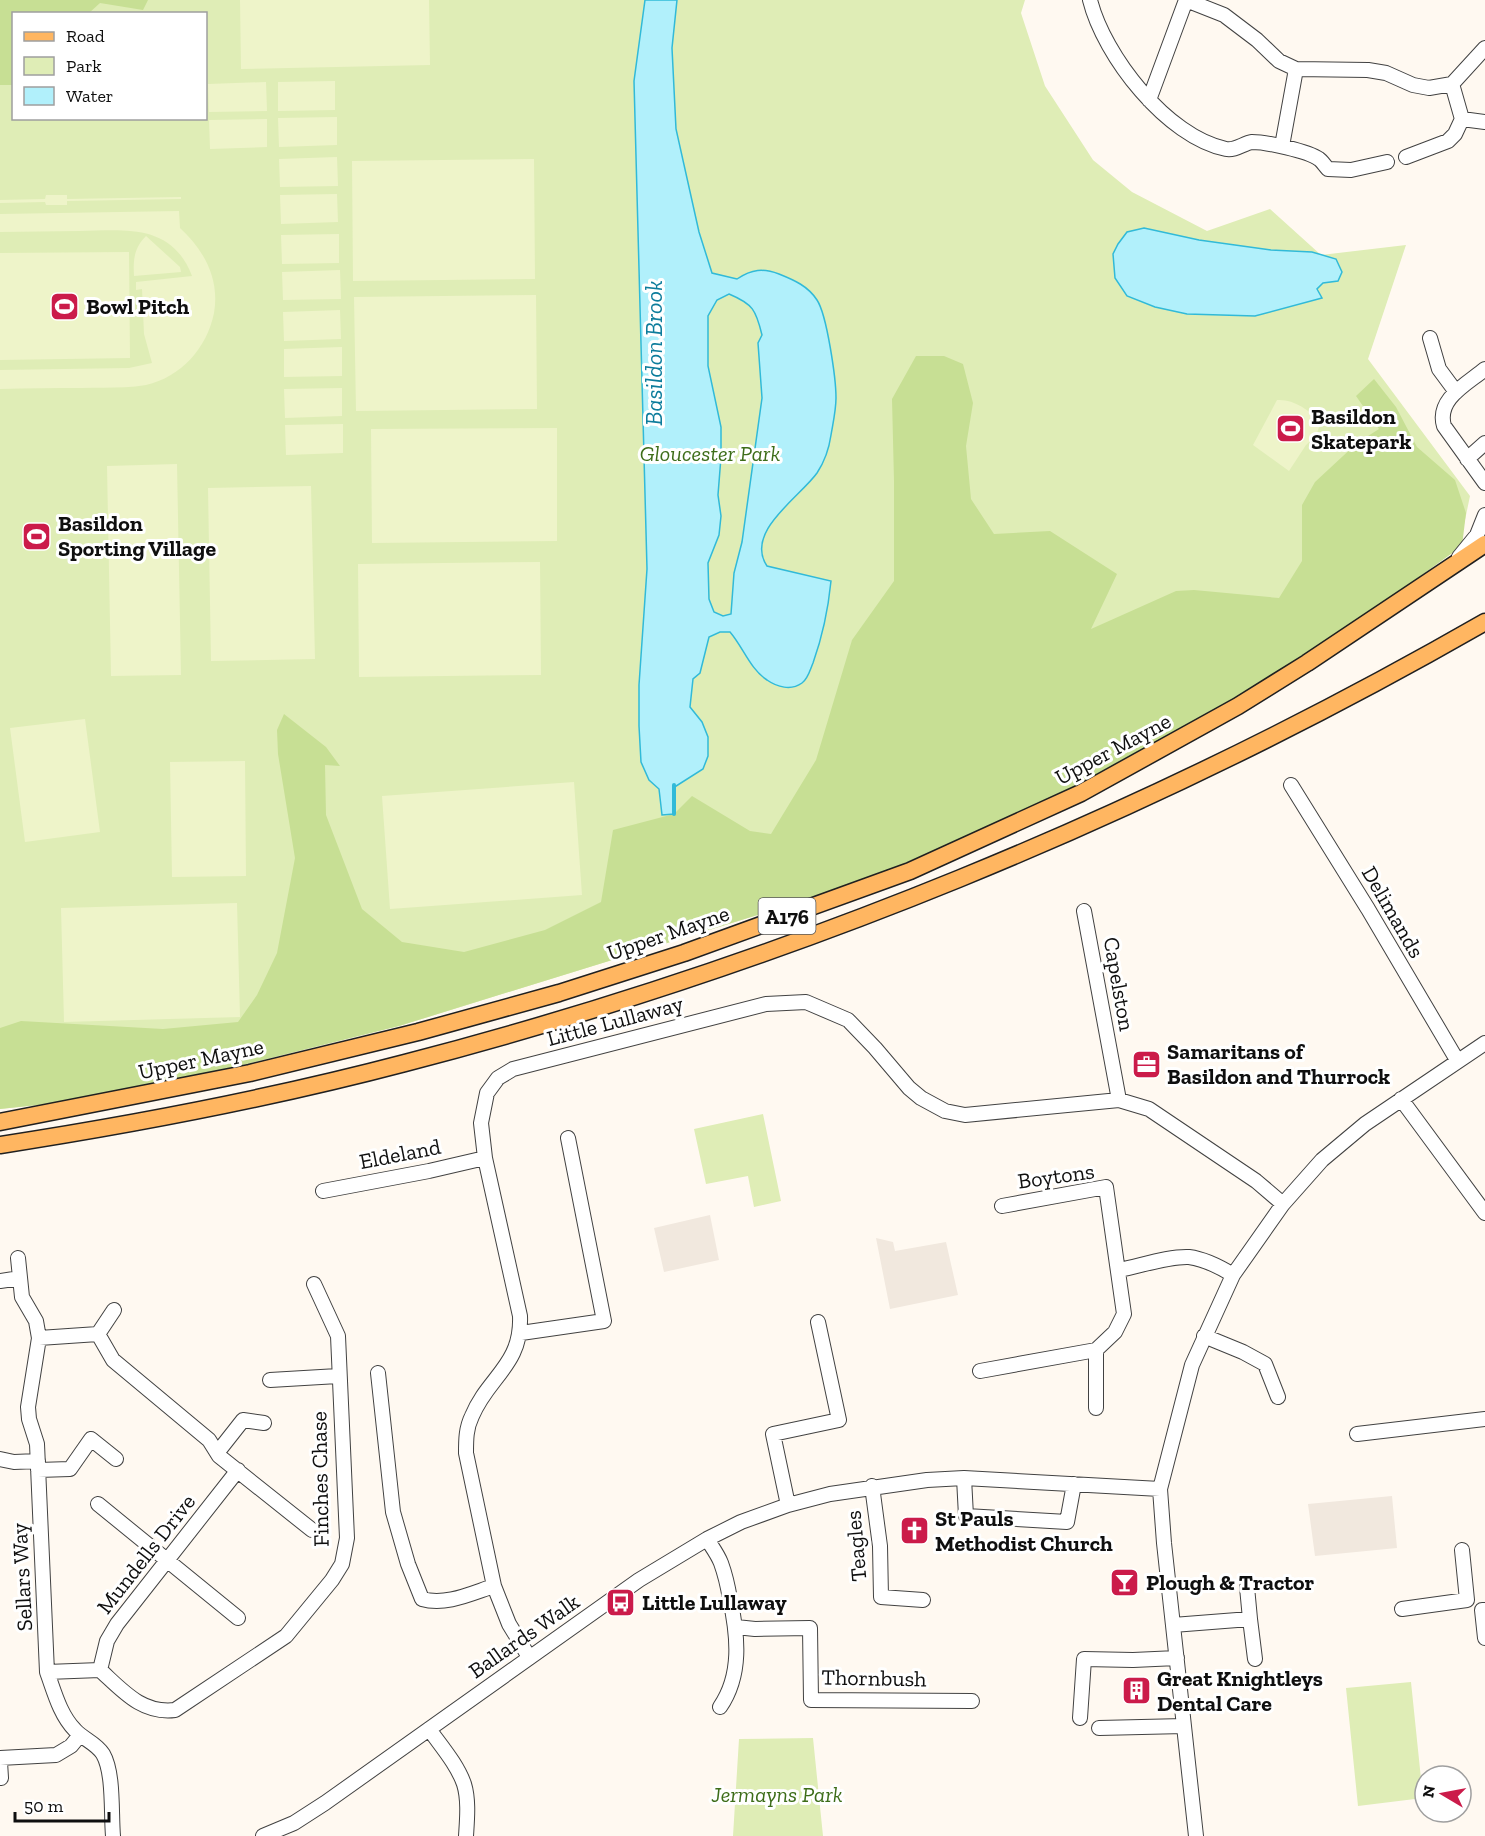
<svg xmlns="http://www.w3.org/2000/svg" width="1485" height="1836" font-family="'Zilla Slab',serif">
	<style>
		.green { fill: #dfedb6; fill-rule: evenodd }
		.forest { fill: #c7df94 }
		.pitch { fill: #eef4c9 }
		.plaza { fill: #f1e8de }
		.water { fill: #b1f0fb; stroke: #31bad8; stroke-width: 1.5; fill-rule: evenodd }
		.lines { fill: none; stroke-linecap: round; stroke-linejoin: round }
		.stream { stroke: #31bad8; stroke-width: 4 }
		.minor-casing { stroke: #424242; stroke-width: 16 }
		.major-casing { stroke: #202020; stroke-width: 19 }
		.minor { stroke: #fff; stroke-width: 14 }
		.major { stroke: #ffb661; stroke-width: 16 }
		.labels { text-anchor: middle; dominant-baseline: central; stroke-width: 6; stroke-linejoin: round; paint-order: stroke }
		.shield { fill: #fff; stroke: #575757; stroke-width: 1.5 }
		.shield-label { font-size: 21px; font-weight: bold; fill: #0f0f0f }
		.poi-label { font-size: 22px; font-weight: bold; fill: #0f0f0f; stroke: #fff; text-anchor: start }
		.park-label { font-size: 22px; font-style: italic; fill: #3d6d19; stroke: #fff }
		.street-label { font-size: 22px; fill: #0f0f0f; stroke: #fff }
		.water-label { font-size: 24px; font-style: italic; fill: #0d7d9c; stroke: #fff }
	</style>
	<rect width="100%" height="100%" fill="#fff9f1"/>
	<path class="green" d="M0,0H1025L1021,13L1045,86L1093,160L1132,192L1207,231L1270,209L1321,255L1406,245L1368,359L1470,496L1461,539L1086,785L854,885L399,1026L75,1101L0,1109ZM14,14H206V118H14Z
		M763,1114L781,1201L754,1207L748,1176L706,1184L694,1129Z
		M1411,1682L1423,1798L1358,1806L1346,1688Z
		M813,1738L823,1836H733L739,1739Z"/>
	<path class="forest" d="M0,0H148L143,10L100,3L89,13L14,14L13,85H0Z
		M916,356H944L963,364L973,403L966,446L971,499L994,534L1050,531L1117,574L1091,629L1176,591L1194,590L1279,598L1302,561V505L1315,482L1357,443L1379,429L1356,396L1374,379L1396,407L1417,447L1455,480L1466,513L1462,546L1307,658L1086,785L854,885L399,1026L219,1071L75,1101L0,1109V1028L21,1021L163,1029L238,1022L257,995L277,953L295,858L278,754L277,730L284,714L326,747L340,766L325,765L326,815L362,909L402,942L464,952L545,930L601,902L613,830L674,814L692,796L750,831L771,834L816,760L852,640L894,581V481L892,399Z"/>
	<path class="pitch" d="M240,0H429L430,65L241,69Z
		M335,81V110L278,111V82Z
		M266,82L267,111L209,112L208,84Z
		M337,117V145L279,147L278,118Z
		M267,119V147L210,149L209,120Z
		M337,157L338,186L280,187L279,159Z
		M534,159L535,279L353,281L352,161Z
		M337,194L338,222L281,224L280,195Z
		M46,195H67V199L181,197V199L67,201V205H46L45,202L0,203V200L45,199Z
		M179,211L180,228C204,250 220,279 214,313C207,348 181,377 146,385C125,389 103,387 82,388C55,388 27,388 0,389V370L129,368L152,363L144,334L142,289L136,290V282L192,276C172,223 125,230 79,231C52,231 26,232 0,232V214Z
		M339,234V263L282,264L281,235Z
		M146,236L180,267L181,272L134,276C133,260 134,248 146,236Z
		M129,252L130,358L0,360V253Z
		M340,270L341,299L283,300L282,272Z
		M536,295L537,409L356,411L354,297Z
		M340,310L341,339L284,341L283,312Z
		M342,347V376L284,377V349Z
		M342,388V416L285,418L284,389Z
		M1277,400C1295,399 1307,410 1321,421L1316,436L1306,445L1289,471L1253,445Z
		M343,424V453L286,455L285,425Z
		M557,428V541L372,543L371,429Z
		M177,464L181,675L111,676L107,466Z
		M311,486L315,659L211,661L208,488Z
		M540,562L541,675L359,677L358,564Z
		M85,719L100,832L25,842L10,728Z
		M245,761L246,876L172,877L170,762Z
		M574,782L582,895L390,909L382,796Z
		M237,903L240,1017L64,1022L61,908Z"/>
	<path class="plaza" d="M710,1215L719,1260L664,1272L654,1228Z
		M876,1238L893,1242L895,1251L946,1242L958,1295L890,1309Z
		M1392,1496L1397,1548L1315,1556L1308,1504Z"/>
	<path class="water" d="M645,0H677L672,48L676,129L699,232L712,273L737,279C752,269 763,268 779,274C794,280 808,286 817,300C827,315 836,379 836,398C836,410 833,423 831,435C829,449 825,461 817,473C800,497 744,532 767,566L831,581C828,611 823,635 813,663C810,670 808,679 802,683C791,691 777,687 767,680C750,669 743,647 730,632H720L709,637L700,673L693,679L690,707L702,722L708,737V756L703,769L673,788L674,814L662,815L659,789L649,780L641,762L639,726V685L647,569L634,81ZM729,294C753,304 756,310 762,335L758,343L762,398L742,542L734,573L731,614L723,616L714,612L709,599L708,563L719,535L721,516L718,495L721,457V427L708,366V316L717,300Z
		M1144,228L1199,240L1271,250L1312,252L1336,259L1342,272L1338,281L1323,283L1317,289L1322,298L1255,316L1187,314L1155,307L1127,296L1115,278L1113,254L1118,244L1127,232Z"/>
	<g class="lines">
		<path class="stream" d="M674,814V785"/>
		<defs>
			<path id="minor" d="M1090,0C1104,56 1167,137 1226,149C1235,151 1244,143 1252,142C1266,142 1308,151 1319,159C1322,161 1325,166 1328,169L1351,170L1387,162
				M1186,0L1224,15L1257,40L1279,61L1296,69L1368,70L1386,73L1413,85L1429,88L1452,84L1485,48
				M1149,100L1186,0
				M1462,119L1485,122
				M1282,146L1296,69
				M1406,157L1448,141L1455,134L1462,119L1452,84
				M1430,338L1439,369L1456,392
				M1485,369C1467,384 1436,399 1444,426L1485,483
				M1467,459L1485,443
				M1459,557L1477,535L1485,515
				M1291,785L1368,909L1457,1060
				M1084,911L1119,1100
				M1401,1099L1485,1213
				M323,1191L429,1171L485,1158
				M1002,1206L1106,1187L1124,1314L1115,1332L1096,1350
				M18,1258L22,1297L36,1321L39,1338L98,1334
				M1119,1270C1140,1266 1169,1256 1189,1257C1205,1259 1220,1267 1233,1275
				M0,1281L20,1278
				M521,1333L604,1321L568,1138
				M98,1334L113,1360L209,1440L219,1456L312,1530
				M98,1334L114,1310
				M1204,1336L1243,1352L1265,1364L1278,1397
				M39,1338L28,1407L29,1419L37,1444L47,1672C54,1691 60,1715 75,1730C83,1739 96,1743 103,1754C114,1773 111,1813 113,1836
				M980,1371L1096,1350V1408
				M378,1373L393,1512L408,1564L422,1599C446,1606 472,1593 494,1586
				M270,1380L338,1376
				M1357,1434L1485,1419
				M217,1453L243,1420L264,1423
				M0,1459L14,1462L38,1461
				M38,1470L70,1469L91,1439L116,1459
				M964,1478L966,1516L1067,1522L1074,1484
				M872,1486L880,1546L881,1597L923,1600
				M98,1504L238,1618
				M788,1505L773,1434L839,1420L818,1322
				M707,1539C712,1547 718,1555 721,1563C725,1574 728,1587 730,1599C738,1636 742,1675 720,1707
				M1247,1587L1250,1619
				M1402,1609L1467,1600L1462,1550
				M1485,1610H1482L1485,1638
				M1173,1625L1250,1619L1255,1659
				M736,1627L755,1629L810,1628L811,1700L972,1701
				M529,1657L509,1624L494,1586L466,1453C466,1440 466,1428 472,1416C488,1377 522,1365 520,1316L485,1158L481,1123L487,1093L498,1078L513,1069L766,1004L806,1002L848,1020L875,1048L909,1088L921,1098L945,1111L965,1115L1119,1100L1149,1109L1256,1181L1283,1204
				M100,1670L107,1641L117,1624L238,1470
				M47,1672L100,1670C123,1691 142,1714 175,1710L286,1636L332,1580L342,1564L347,1538L338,1336L314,1284
				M1080,1718L1084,1659L1133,1660L1177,1658
				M1099,1728L1184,1726
				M429,1729C441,1746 457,1764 464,1784C469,1800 467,1820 466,1836
				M0,1758L56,1755L71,1746L80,1735
				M0,1762L1,1778
				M263,1836L294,1823L325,1803L639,1580L707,1539L741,1522L788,1505L830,1494L927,1480L964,1478L1160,1489
				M1196,1836L1164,1543L1160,1489L1192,1365L1233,1275L1283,1204L1322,1160L1365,1124L1485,1043"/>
			<path id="major" d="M0,1122L250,1073L418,1032L559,993L684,953L910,871L1081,793L1238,706L1307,663L1485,544
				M0,1145C136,1124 272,1098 405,1063C782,965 1147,816 1485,622"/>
		</defs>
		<use href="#minor" class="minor-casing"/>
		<use href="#major" class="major-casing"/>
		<use href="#minor" class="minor"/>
		<use href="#major" class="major"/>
	</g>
	<defs>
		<symbol id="stadium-square" viewBox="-11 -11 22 22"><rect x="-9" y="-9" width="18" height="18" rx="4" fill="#cb1b4a" stroke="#fff"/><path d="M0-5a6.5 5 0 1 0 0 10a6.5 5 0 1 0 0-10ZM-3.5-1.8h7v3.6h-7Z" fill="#fff"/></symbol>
		<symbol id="office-square" viewBox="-11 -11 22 22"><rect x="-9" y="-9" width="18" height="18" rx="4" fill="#cb1b4a" stroke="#fff"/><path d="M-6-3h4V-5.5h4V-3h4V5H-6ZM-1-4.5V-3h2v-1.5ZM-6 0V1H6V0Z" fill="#fff"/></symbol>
		<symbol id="church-square" viewBox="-11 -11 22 22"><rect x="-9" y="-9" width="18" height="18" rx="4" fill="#cb1b4a" stroke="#fff"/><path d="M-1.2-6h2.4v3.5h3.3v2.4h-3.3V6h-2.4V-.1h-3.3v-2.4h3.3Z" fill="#fff"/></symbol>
		<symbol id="bar-square" viewBox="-11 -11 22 22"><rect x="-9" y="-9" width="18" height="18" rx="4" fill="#cb1b4a" stroke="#fff"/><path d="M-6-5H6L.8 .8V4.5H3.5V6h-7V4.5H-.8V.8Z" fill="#fff"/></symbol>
		<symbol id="bus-square" viewBox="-11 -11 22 22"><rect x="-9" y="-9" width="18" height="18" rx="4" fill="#cb1b4a" stroke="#fff"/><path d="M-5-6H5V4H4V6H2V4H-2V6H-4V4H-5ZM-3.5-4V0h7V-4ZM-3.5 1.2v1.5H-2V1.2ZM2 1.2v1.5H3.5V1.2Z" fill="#fff"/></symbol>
		<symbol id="building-square" viewBox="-11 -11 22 22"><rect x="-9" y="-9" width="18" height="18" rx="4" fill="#cb1b4a" stroke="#fff"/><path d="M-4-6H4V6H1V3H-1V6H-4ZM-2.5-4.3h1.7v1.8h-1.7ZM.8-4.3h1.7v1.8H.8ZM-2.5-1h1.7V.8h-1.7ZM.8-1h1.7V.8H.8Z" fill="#fff"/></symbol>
	</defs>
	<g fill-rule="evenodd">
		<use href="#stadium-square" x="48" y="290" width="33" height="33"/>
		<use href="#stadium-square" x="1274" y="412" width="33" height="33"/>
		<use href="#stadium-square" x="20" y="520" width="33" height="33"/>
		<use href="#office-square" x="1130" y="1048" width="33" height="33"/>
		<use href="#church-square" x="898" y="1514" width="33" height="33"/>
		<use href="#bar-square" x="1108" y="1566" width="33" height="33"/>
		<use href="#bus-square" x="604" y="1586" width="33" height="33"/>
		<use href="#building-square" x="1120" y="1674" width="33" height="33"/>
	</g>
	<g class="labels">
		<rect class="shield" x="758.5" y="898" width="57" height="36" rx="4.5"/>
		<g class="shield-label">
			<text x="787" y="916">A176</text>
		</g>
		<g class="poi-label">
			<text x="86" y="306">Bowl Pitch</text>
			<text x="1311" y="416">Basildon<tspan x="1311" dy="25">Skatepark</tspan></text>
			<text x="58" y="523">Basildon<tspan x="58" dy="25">Sporting Village</tspan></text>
			<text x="1167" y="1051">Samaritans of<tspan x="1167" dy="25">Basildon and Thurrock</tspan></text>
			<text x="935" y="1518">St Pauls<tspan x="935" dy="25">Methodist Church</tspan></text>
			<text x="1146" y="1582">Plough &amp; Tractor</text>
			<text x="642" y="1602">Little Lullaway</text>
			<text x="1157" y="1678">Great Knightleys<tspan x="1157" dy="25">Dental Care</tspan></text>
		</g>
		<g class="park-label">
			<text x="710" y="453">Gloucester Park</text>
			<text x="777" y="1794">Jermayns Park</text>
		</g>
		<g class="street-label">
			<text transform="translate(1113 749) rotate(-28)">Upper Mayne</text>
			<text transform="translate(1393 912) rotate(60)">Delimands</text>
			<text transform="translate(668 933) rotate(-19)">Upper Mayne</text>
			<text transform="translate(1119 984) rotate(80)">Capelston</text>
			<text transform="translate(615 1021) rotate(-15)">Little Lullaway</text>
			<text transform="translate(201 1059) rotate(-12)">Upper Mayne</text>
			<text transform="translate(400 1154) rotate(-11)">Eldeland</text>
			<text transform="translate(1056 1176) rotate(-8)">Boytons</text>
			<text transform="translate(320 1479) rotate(-91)">Finches Chase</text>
			<text transform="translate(856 1546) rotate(-95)">Teagles</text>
			<text transform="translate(146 1554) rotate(-52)">Mundells Drive</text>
			<text transform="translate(22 1577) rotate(-93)">Sellars Way</text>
			<text transform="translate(524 1636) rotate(-35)">Ballards Walk</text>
			<text transform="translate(874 1678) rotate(1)">Thornbush</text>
		</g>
		<g class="water-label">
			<text transform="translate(653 353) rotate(-90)">Basildon Brook</text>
		</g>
	</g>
	<rect x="12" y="12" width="195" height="108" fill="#ffffff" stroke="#9f9f9f" stroke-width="1.5"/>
	<rect x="24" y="32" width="30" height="9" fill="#ffb661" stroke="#9f9f9f" stroke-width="1.5"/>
	<text x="66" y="42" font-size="18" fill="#0f0f0f">Road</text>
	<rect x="24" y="57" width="30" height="18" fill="#dfedb6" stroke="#9f9f9f" stroke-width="1.5"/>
	<text x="66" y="72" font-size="18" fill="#0f0f0f">Park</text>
	<rect x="24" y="87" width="30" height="18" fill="#b1f0fb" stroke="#9f9f9f" stroke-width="1.5"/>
	<text x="66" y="102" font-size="18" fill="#0f0f0f">Water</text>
	<g transform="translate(1443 1794) rotate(280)"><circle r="28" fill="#ffffff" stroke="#9f9f9f" stroke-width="1.5"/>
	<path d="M0-4.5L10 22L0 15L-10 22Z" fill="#cb1b4a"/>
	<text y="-9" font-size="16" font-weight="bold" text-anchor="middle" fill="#0f0f0f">N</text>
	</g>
	<path d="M15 1812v9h94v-9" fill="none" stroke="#0f0f0f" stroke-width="3"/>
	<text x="24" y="1812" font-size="18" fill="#0f0f0f" stroke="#ffffff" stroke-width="4.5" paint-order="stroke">50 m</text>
</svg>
